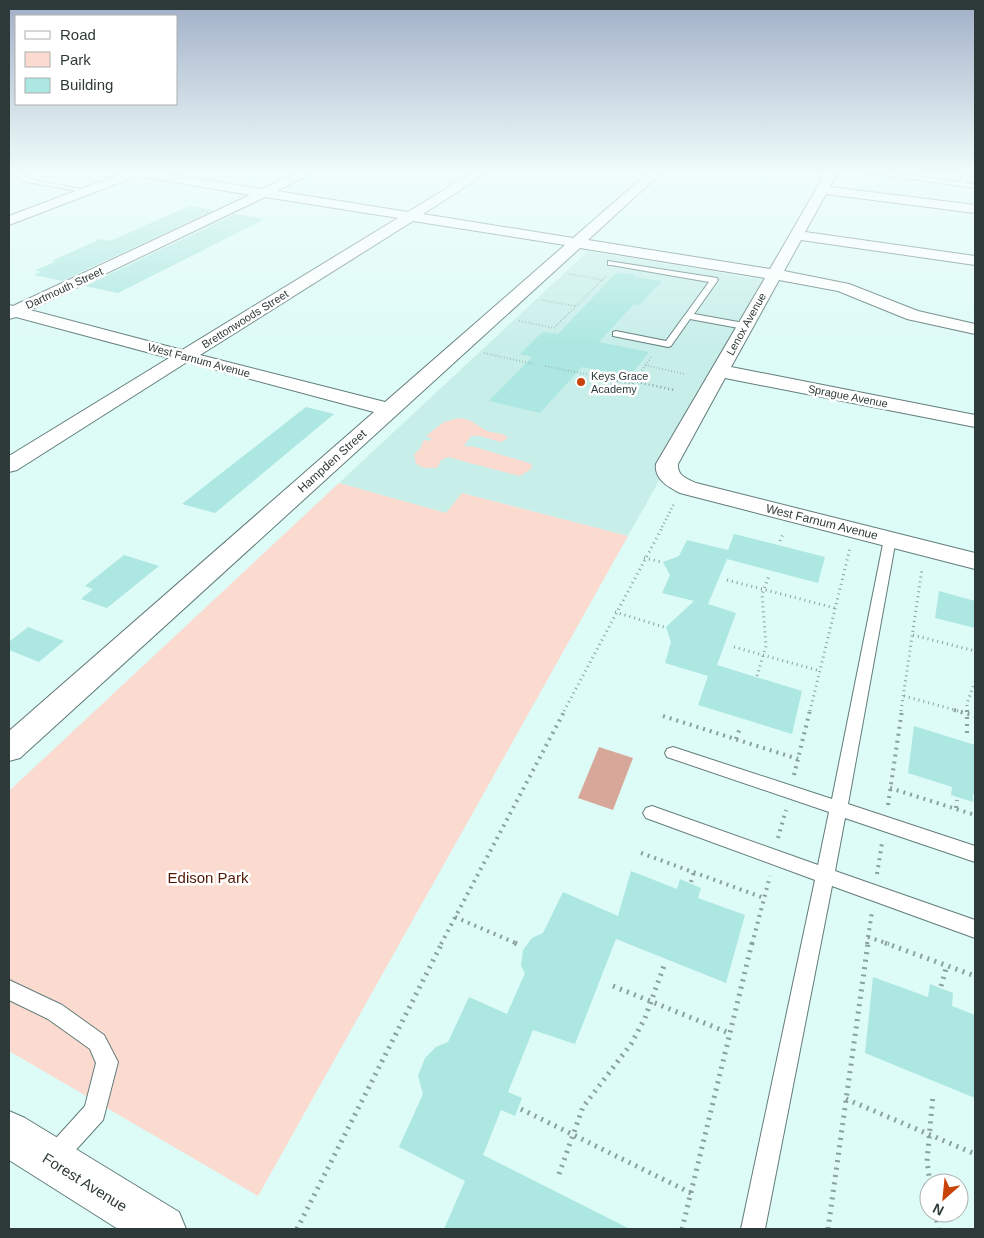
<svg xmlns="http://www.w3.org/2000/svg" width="984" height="1238" font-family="Helvetica,sans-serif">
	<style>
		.built { fill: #c8eeea }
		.green { fill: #fbdacf }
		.water { fill: #d7a899 }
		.building { fill: #ade7e1 }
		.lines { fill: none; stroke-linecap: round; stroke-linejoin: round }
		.service-casing { stroke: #627c7a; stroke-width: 2 }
		.minor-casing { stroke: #627c7a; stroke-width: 2 }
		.path-far4 { stroke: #8aa09d; stroke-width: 2; stroke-dasharray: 0.5 2.5; stroke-linecap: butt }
		.path-far3 { stroke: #8aa09d; stroke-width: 2.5; stroke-dasharray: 1 3; stroke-linecap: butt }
		.path-far2 { stroke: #8aa09d; stroke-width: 3; stroke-dasharray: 1 4; stroke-linecap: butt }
		.path-far1 { stroke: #8aa09d; stroke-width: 4; stroke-dasharray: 2 5; stroke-linecap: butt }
		.path { stroke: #8aa09d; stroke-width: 5; stroke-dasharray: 2 5.5; stroke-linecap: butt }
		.service { fill: #fff; fill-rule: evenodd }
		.minor { fill: #fff; fill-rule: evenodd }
		.poi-dot { fill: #ca430a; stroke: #fff; stroke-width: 2 }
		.labels { text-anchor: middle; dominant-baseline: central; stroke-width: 5; stroke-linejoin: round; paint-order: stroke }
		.far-street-label { font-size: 11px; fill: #2e3a39; stroke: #fff }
		.far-poi-label { font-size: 11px; fill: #2e3a39; stroke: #fff; text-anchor: start }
		.street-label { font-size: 12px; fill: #2e3a39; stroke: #fff }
		.near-park-label { font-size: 15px; fill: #511805; stroke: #fff }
		.near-street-label { font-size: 15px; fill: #2e3a39; stroke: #fff }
	</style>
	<rect width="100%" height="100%" fill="#ddfbf7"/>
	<path class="built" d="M850,172H975V188L854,173Z
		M588,251L771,281L628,536L463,493L446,513L339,483Z"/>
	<path class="green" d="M459,418C471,419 475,424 485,430C492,434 502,431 508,438L501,442L480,436H471L464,446L475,447L532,464L531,469L520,476C496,470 473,464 449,457L441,460L437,468H424L416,464L414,454L420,449L424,440L428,441L432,439L426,436L444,422Z
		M339,483L446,513L462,493L628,536L258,1196L9,1051V791Z"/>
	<path class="water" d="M599,747L633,758L613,810L578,798Z"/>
	<path class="building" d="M189,206L214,210L62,281L34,275L41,272L35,270L55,262L52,261L100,239L110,241Z
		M235,214L265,219L118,293L85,286Z
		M616,273L634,274L635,277L662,281L639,305L634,304L599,342L649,352L630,376L582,367L540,413L489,401L532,357L520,354L538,336L543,332L558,334Z
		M306,407L334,414L215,513L182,504Z
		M734,534L825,557L818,583L727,559L708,604L736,613L717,665L802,691L792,734L698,705L708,676L665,663L671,642L666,627L694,601L662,593L670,575L663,562L679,556L687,540L728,550Z
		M124,555L159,566L107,608L81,599L93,589L85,586Z
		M939,591L975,601V628L935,618Z
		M28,627L64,641L39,662L9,650V642Z
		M914,726L975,745V794H973V802L951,795L952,787L908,773Z
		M631,871L677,889L680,879L701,888L698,898L745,915L726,983L616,939L575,1044L533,1030L508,1092L522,1098L515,1116L501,1110L483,1155L630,1229H444L465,1181L399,1147L423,1094L418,1076L425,1058L436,1047L448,1042L469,997L507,1014L525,973L521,966L523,950L532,938L543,933L563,892L618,916Z
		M873,977L928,997L930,984L953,993L952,1006L975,1015V1098L865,1053Z"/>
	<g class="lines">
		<defs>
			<path id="service" d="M9,172L31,176L30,179L91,191L88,193L22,181L19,179L20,178L9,176Z
				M860,172H878L960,182L963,173L975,172V176H968L966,183L975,184V188Z
				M608,261L717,278L718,280L694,314L744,323L748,326L744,329L690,319L671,346L668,347L613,336V332L616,331L666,341L709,282L611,265H608Z
				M890,535L896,539L848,804L975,846V862L845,818L835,871L975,920V938L832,886L765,1229H741L815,880L646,818L643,813L646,808L652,806L818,865L829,812L667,757L665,753L667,749L673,747L832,799L884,539Z
				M9,980L62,1005L104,1035L118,1062L103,1120L63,1164L55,1168L47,1164L43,1156L47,1148L85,1106L96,1063L90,1049L48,1019L9,1000Z"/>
			<path id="minor" d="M126,172H155L262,189L298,172H314L277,191L408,212L473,172H488L423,214L573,238L649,172H662L588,240L770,269L826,172H838L830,187L975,205V213L826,194L805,232L975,256V265L801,240L784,271L849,284L918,311L975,324V334L907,319L838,291L779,280L731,367L975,415V427L725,378L678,464C677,476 687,479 696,483L975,553V569L680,493C668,487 654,479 656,464L765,278L580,248L20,758L9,761V731L374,412L187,362L17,470L9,472V456L169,358L16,317L9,319V305L13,306L250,195L137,176L9,225V216ZM265,197L398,218L182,350L30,310ZM413,221L565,245L385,402L200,355Z
				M9,1111L25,1118L179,1212L186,1229H118L9,1160Z"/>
		</defs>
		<use href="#service" class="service-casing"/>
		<use href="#minor" class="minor-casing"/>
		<path class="path-far4" d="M569,274L602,280
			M542,300L575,306
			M519,321L554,328L606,276
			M484,353L534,364
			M645,365L684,374
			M545,366L615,380
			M635,380L652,356"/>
		<path class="path-far3" d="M609,379L632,384L635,379
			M633,381L674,390
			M662,527L675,502"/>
		<path class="path-far2" d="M780,541L784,532
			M644,558L662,562
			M727,580L835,608
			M615,612L664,627
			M913,635L975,651
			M734,647L820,671
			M757,676L766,646L762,594L769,576
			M904,696L959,711
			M564,711L663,526
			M810,711L850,548
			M901,711L922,569
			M967,711V703L975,682"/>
		<path class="path-far1" d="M954,710L975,716
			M967,710V735
			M663,716L798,759
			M736,739L740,728
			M794,775L810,710
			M890,788L975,815
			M888,805L902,710
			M956,808L957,800
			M778,838L786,810
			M641,853L764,898
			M877,874L882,843
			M691,882L694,872
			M455,917L518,944
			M868,937L889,944
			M441,944L565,710
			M752,944L770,876
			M867,944L872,912"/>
		<path class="path" d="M515,943L519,945
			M885,943L975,976
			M613,986L729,1033
			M941,986L947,965
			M846,1099L975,1154
			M521,1109L691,1193
			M559,1174L583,1107L631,1044L645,1018L665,963
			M930,1183L927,1161L933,1095
			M936,1213L938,1229
			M297,1229L442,943
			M682,1229L752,943
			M828,1229L868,943"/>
		<use href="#service" class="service"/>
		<use href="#minor" class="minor"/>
	</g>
	<linearGradient id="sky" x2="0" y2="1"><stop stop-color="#a1afc8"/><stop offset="0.5" stop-color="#f0fdfb"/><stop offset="1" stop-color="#f0fdfb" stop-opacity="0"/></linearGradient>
	<rect width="984" height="345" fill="url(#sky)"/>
	<circle class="poi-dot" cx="581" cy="382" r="5"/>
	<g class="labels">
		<g class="far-street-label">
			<text transform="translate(64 288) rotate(-25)">Dartmouth Street</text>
			<text transform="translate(245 319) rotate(-32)">Brettonwoods Street</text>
			<text transform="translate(746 324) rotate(-61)">Lenox Avenue</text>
			<text transform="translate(199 360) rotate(15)">West Farnum Avenue</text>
			<text transform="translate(848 396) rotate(11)">Sprague Avenue</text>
		</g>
		<g class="far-poi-label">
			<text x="591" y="376">Keys Grace<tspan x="591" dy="13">Academy</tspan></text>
		</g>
		<g class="street-label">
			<text transform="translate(332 461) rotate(-42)">Hampden Street</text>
			<text transform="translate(822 522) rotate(14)">West Farnum Avenue</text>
		</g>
		<g class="near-park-label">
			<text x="208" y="877">Edison Park</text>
		</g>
		<g class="near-street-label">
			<text transform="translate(85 1182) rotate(32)">Forest Avenue</text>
		</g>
	</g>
	<rect width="984" height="1238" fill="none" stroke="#2e3a39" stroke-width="20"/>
	<rect x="15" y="15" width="162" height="90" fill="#ffffff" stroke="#abb0b0"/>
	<rect x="25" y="31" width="25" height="8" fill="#ffffff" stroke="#abb0b0"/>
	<text x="60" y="40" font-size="15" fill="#2e3a39">Road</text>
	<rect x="25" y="52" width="25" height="15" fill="#fbdacf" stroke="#abb0b0"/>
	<text x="60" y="65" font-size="15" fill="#2e3a39">Park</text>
	<rect x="25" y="78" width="25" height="15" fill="#ade7e1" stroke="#abb0b0"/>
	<text x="60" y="90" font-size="15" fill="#2e3a39">Building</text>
	<g transform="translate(944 1198) rotate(207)"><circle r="24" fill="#ffffff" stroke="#abb0b0"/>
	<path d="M0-4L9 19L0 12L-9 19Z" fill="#ca430a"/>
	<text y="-8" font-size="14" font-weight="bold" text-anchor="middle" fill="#2e3a39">N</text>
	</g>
</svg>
